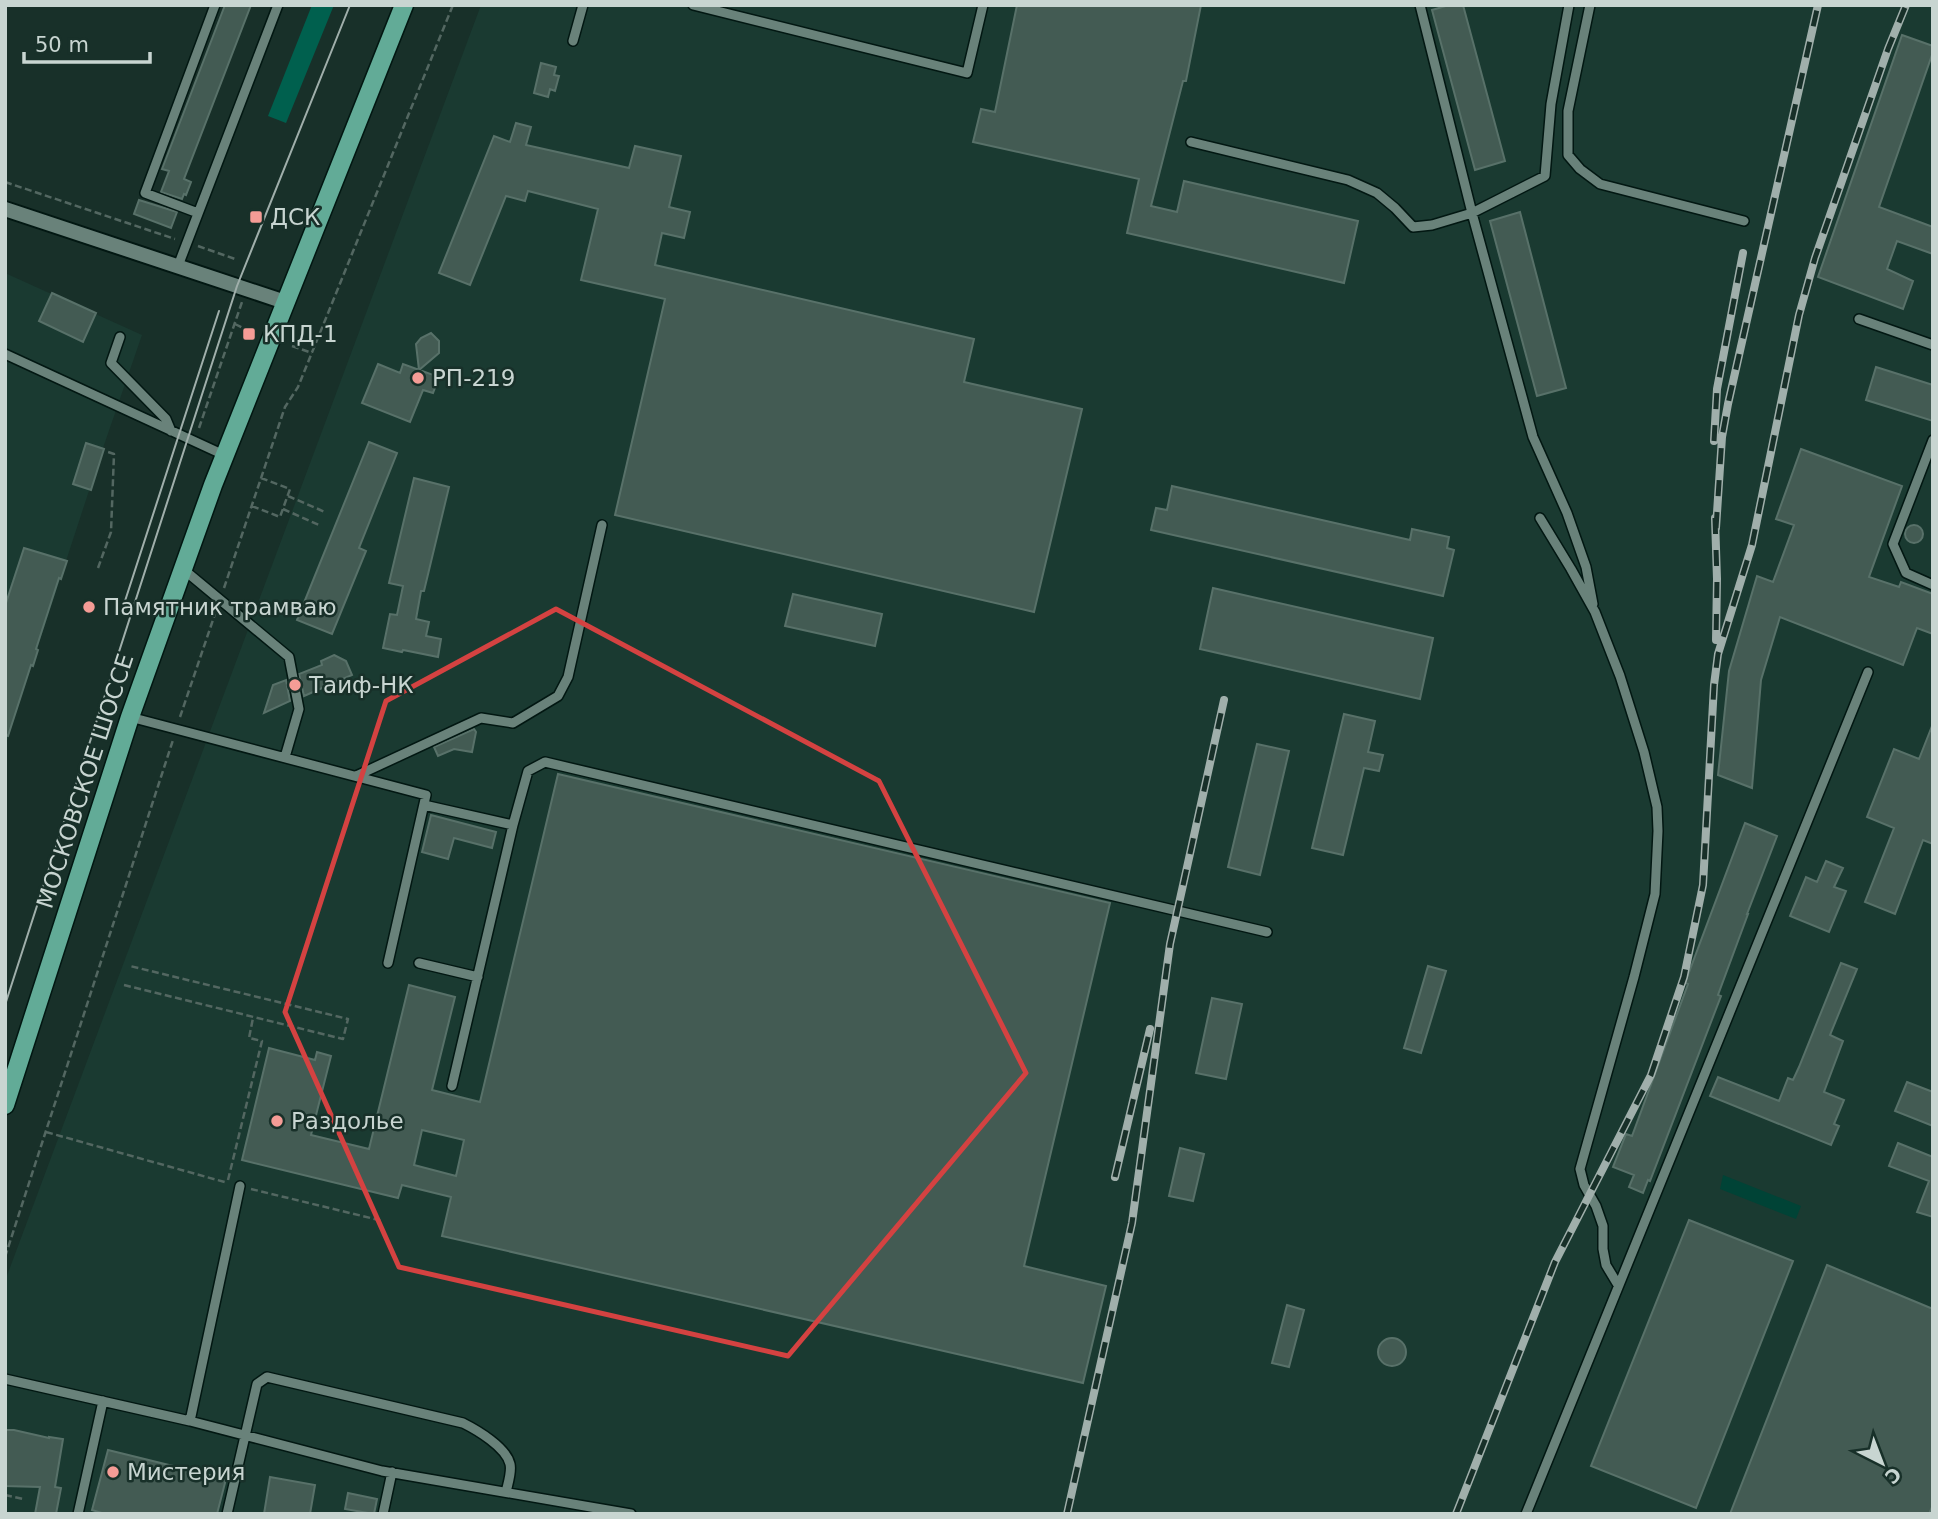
<svg xmlns="http://www.w3.org/2000/svg" width="1938" height="1519" font-family="'DejaVu Sans',sans-serif">
	<style>
		.built { fill: #1a3a31 }
		.green { fill: #004336 }
		.forest { fill: #00604e }
		.building { fill: #435b53; stroke: #587169; stroke-width: 2; fill-rule: evenodd }
		.lines { fill: none; stroke-linecap: round; stroke-linejoin: round }
		.service-casing { stroke: #021712; stroke-width: 12 }
		.minor-casing { stroke: #021712; stroke-width: 18 }
		.primary-casing { stroke: #021712; stroke-width: 21 }
		.path { stroke: #536761; stroke-width: 2.5; stroke-dasharray: 7 3.5; stroke-linecap: butt }
		.service { stroke: #69827a; stroke-width: 9 }
		.minor { stroke: #69827a; stroke-width: 14 }
		.primary { stroke: #62ab97; stroke-width: 18 }
		.tram { stroke: #a0afab; stroke-width: 2 }
		.rail-casing { stroke: #a0afab; stroke-width: 8 }
		.rail { stroke: #183029; stroke-width: 5; stroke-dasharray: 16; stroke-linecap: butt }
		.marked { fill: none; stroke: #d44241; stroke-width: 5; stroke-linejoin: round }
		.poi-dot { fill: #f59c96; stroke: #183029; stroke-width: 2.5 }
		.labels { text-anchor: middle; dominant-baseline: central; stroke-width: 5; stroke-linejoin: round; paint-order: stroke }
		.poi-label { font-size: 23px; fill: #c8d5d1; stroke: #183029; text-anchor: start }
		.street-label { font-size: 23px; fill: #c8d5d1; stroke: #183029 }
	</style>
	<rect width="100%" height="100%" fill="#183029"/>
	<path class="built" d="M481,5H1933V1514H5V1281Z
		M5,273L142,335L104,445L5,747Z"/>
	<path class="green" d="M1723,1175L1801,1206L1796,1219L1720,1189Z"/>
	<path class="forest" d="M312,5H334L286,123L268,116Z"/>
	<path class="building" d="M225,5H251L184,179L191,182L186,195L184,194L182,199L161,192L169,171L162,169Z
		M1017,5H1201L1186,81H1183L1151,206L1177,212L1184,181L1358,221L1344,283L1127,233L1139,179L973,142L981,109L995,112Z
		M1449,5H1463L1505,161L1475,170L1432,10Z
		M1902,35L1933,46V52L1879,207L1933,227V254L1897,241L1887,269L1913,281L1903,309L1818,277Z
		M541,63L556,67L554,75L559,76L555,91L550,89L548,97L534,93Z
		M516,123L531,127L526,145L629,168L635,146L681,156L669,207L690,212L684,238L662,233L655,265L974,339L964,382L1082,409L1034,612L615,515L665,299L581,280L598,209L528,191L525,201L506,196L470,285L439,273L494,136L510,142Z
		M139,200L177,212L171,228L134,214Z
		M1520,212L1566,388L1537,396L1490,221Z
		M52,293L96,313L83,342L39,321Z
		M431,333L439,341V353L419,370L416,344L421,338Z
		M378,364L400,373L403,364L439,377L433,393L423,390L410,422L362,403Z
		M1876,367L1933,385V421L1866,400Z
		M369,442L397,453L359,548L366,551L332,634L297,620Z
		M86,443L104,449L91,490L73,484Z
		M1801,449L1902,486L1869,577L1899,587L1901,582L1933,594V634L1917,628L1903,665L1780,617L1761,680L1752,788L1718,775L1729,671L1757,576L1773,582L1794,525L1776,519Z
		M414,478L449,487L424,591H421L416,619L429,622L426,636L441,639L438,657L403,650L402,652L383,648L390,614L397,615L403,586L389,583Z
		M1172,486L1410,540L1412,529L1449,537L1447,548L1454,550L1443,596L1151,530L1156,508L1167,510Z
		M1905 534a9 9 0 1 1 18 0a9 9 0 1 1-18 0Z
		M24,548L67,561L61,579L59,578L36,649L38,650L33,666L31,665L8,736L5,735V606Z
		M1213,588L1433,638L1420,699L1200,649Z
		M793,594L882,614L875,646L785,626Z
		M334,655L346,661L352,675L304,696L299,674L322,665L321,661Z
		M286,680L290,701L264,713L273,685Z
		M1344,714L1375,721L1368,752L1383,755L1379,771L1364,768L1343,855L1312,848Z
		M1932,726L1933,844L1923,840L1895,914L1865,902L1894,828L1867,817L1894,749L1919,759Z
		M474,729L476,732L472,752L454,749L438,756L434,747Z
		M1257,744L1289,751L1260,875L1228,867Z
		M558,774L1110,903L1024,1266L1106,1286L1083,1383L442,1236L451,1197L402,1185L398,1198L242,1160L269,1048L315,1060L317,1052L331,1056L311,1135L369,1149L409,985L455,997L432,1090L480,1102ZM422,1130L464,1140L456,1176L414,1165Z
		M431,815L496,832L492,848L454,838L448,859L422,852Z
		M1745,823L1777,836L1747,914H1748L1718,995L1721,996L1650,1181L1648,1180L1643,1193L1629,1187L1634,1175L1613,1167L1626,1134L1632,1136L1688,984L1685,983Z
		M1826,861L1843,868L1834,887L1846,891L1829,932L1790,916L1806,877L1817,882Z
		M1841,963L1857,969L1830,1035L1843,1041L1824,1092L1844,1100L1834,1124L1839,1126L1831,1145L1710,1096L1718,1077L1779,1101L1788,1078L1793,1080L1799,1067Z
		M1428,966L1446,971L1421,1053L1404,1048Z
		M1212,998L1242,1004L1226,1079L1196,1073Z
		M1907,1082L1933,1092V1126L1895,1111Z
		M1898,1143L1933,1157V1217L1917,1212L1929,1181L1889,1166Z
		M1180,1148L1204,1154L1193,1201L1169,1196Z
		M1689,1220L1793,1261L1696,1508L1591,1466Z
		M1827,1265L1933,1309V1505L1929,1514H1730Z
		M1287,1305L1304,1310L1289,1367L1272,1363Z
		M1378 1352a14 14 0 1 1 28 0a14 14 0 1 1-28 0Z
		M5,1430H14L49,1438V1437L63,1439L55,1487L61,1488L56,1514H35L40,1487L5,1486Z
		M108,1450L226,1479L217,1514H105L92,1510Z
		M270,1477L315,1485L310,1514H264Z
		M348,1493L377,1499L374,1514L345,1509Z"/>
	<g class="lines">
		<defs>
			<path id="service" d="M693,5L967,73L983,5
				M1420,5L1472,213L1533,437L1567,513L1586,567L1593,604
				M1590,5L1568,111V155L1580,169L1600,184L1744,221
				M573,41L583,5
				M1191,142L1348,180L1377,193L1395,208L1413,227L1432,225L1472,213L1545,176L1551,104L1569,5
				M198,213L145,193L215,5
				M178,266L278,5
				M1859,319L1933,345
				M120,337L111,363L166,419L171,431
				M5,354L224,455
				M1933,440L1893,544L1906,573L1933,585
				M1540,518L1571,569L1595,612L1620,676L1644,752L1657,807L1658,831L1655,894L1634,977L1580,1169L1584,1185L1596,1206L1603,1226V1249L1606,1265L1618,1285
				M183,569L289,657L299,709L285,757
				M130,717L426,795L388,963
				M356,776L481,718L513,723L558,696L568,677L602,525
				M424,805L513,825
				M419,963L478,977
				M452,1086L513,825L528,771L545,762L1267,932
				M5,1379L190,1421L382,1471L631,1514
				M190,1421L240,1186
				M78,1514L103,1401
				M227,1514L257,1384L267,1377L463,1423C477,1430 506,1447 510,1464C512,1472 508,1483 506,1492
				M383,1514L392,1472
				M1526,1514L1868,672"/>
			<path id="minor" d="M5,209L285,302"/>
			<path id="primary" d="M5,1105L130,717L213,485L404,5"/>
		</defs>
		<use href="#service" class="service-casing"/>
		<use href="#minor" class="minor-casing"/>
		<use href="#primary" class="primary-casing"/>
		<path class="path" d="M5,182L175,239
			M198,246L235,259
			M235,324L249,331
			M292,346L312,353
			M199,428L242,302
			M288,496L325,512
			M252,506L280,517L290,489L261,478
			M283,509L319,525
			M98,568L111,532L114,454L105,451
			M224,588L285,407L298,387L453,5
			M180,717L215,614
			M124,985L343,1039L348,1019L130,966
			M46,1132L228,1183
			M228,1180L262,1041L249,1038L253,1018
			M251,1189L383,1221
			M5,1257L173,740
			M5,1495L23,1499"/>
		<use href="#service" class="service"/>
		<use href="#minor" class="minor"/>
		<use href="#primary" class="primary"/>
		<path class="tram" d="M125,601L219,311
			M5,1005L237,286L350,5"/>
		<defs>
			<path id="rail" d="M1714,441L1717,389L1743,253
				M1715,518L1717,579L1716,640
				M1716,528L1722,437L1728,404L1818,5
				M1115,1177L1150,1029
				M1067,1514L1132,1223L1170,944L1224,700
				M1456,1514L1555,1262L1651,1075L1684,977L1703,885L1714,685L1718,654L1752,545L1799,315L1815,258L1888,49L1906,5"/>
		</defs>
		<use href="#rail" class="rail-casing"/>
		<use href="#rail" class="rail"/>
	</g>
	<path class="marked" d="M556,609L879,781L1026,1073L788,1356L399,1267L285,1012L386,701Z"/>
	<g class="poi-dot">
		<rect x="249" y="210" width="14" height="14" rx="3.5"/>
		<rect x="242" y="327" width="14" height="14" rx="3.5"/>
		<circle cx="418" cy="378" r="7"/>
		<circle cx="89" cy="607" r="7"/>
		<circle cx="295" cy="685" r="7"/>
		<circle cx="277" cy="1121" r="7"/>
		<circle cx="113" cy="1472" r="7"/>
	</g>
	<g class="labels">
		<g class="poi-label">
			<text x="270" y="217">ДСК</text>
			<text x="263" y="334">КПД-1</text>
			<text x="432" y="378">РП-219</text>
			<text x="103" y="607">Памятник трамваю</text>
			<text x="309" y="685">Таиф-НК</text>
			<text x="291" y="1121">Раздолье</text>
			<text x="127" y="1472">Мистерия</text>
		</g>
		<g class="street-label">
			<text transform="translate(85 781) rotate(-72)">МОСКОВСКОЕ ШОССЕ</text>
		</g>
	</g>
	<rect width="1938" height="1519" fill="none" stroke="#c8d5d1" stroke-width="14"/>
	<g transform="translate(1882 1463) rotate(138)" stroke="#183029" stroke-width="5" paint-order="stroke">
	<path d="M0-5L12 26L0 18L-12 26Z" fill="#c8d5d1"/>
	<text y="-10" font-size="19" font-weight="bold" text-anchor="middle" fill="#c8d5d1">С</text>
	</g>
	<path d="M24 52v10h126v-10" fill="none" stroke="#c8d5d1" stroke-width="3.5"/>
	<text x="35" y="52" font-size="21" fill="#c8d5d1" stroke="#183029" stroke-width="5" paint-order="stroke">50 m</text>
</svg>
